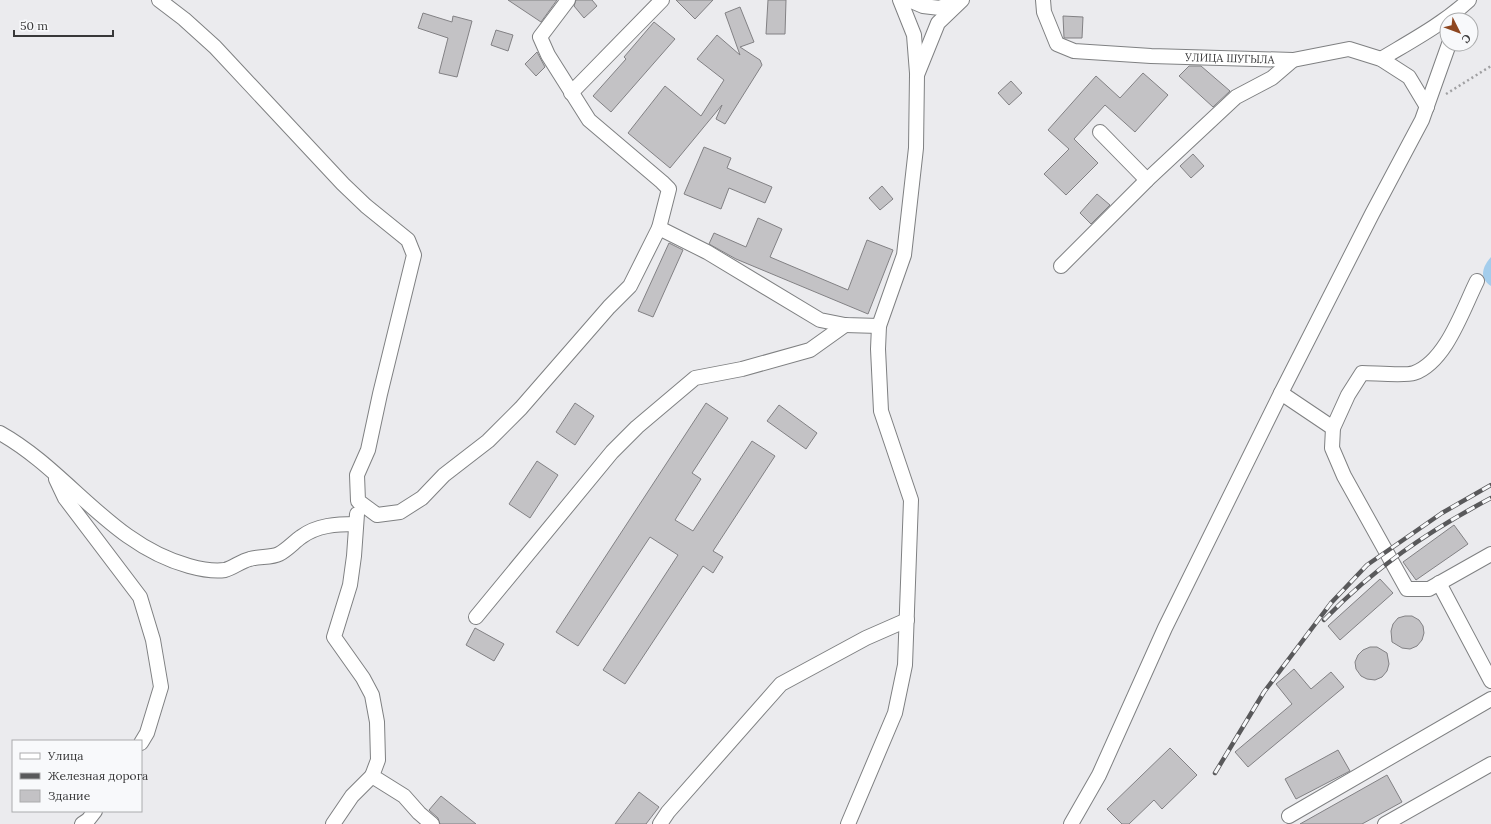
<svg xmlns="http://www.w3.org/2000/svg" width="1491" height="824" font-family="Lora,serif">
	<style>
		.water { fill: #a3cdec }
		.building { fill: #c3c2c5; stroke: #828184 }
		.lines { fill: none; stroke-linecap: round; stroke-linejoin: round }
		.street-casing { stroke: #7f8082; stroke-width: 16 }
		.path { stroke: #a0a0a2; stroke-width: 2.5; stroke-dasharray: 2 3; stroke-linecap: butt }
		.street { stroke: #fff; stroke-width: 14 }
		.rail-casing { stroke: #59595b; stroke-width: 4.5 }
		.rail { stroke: #f8f9fb; stroke-width: 3; stroke-dasharray: 9; stroke-linecap: butt }
		.labels { text-anchor: middle; dominant-baseline: central; stroke-width: 4; stroke-linejoin: round; paint-order: stroke }
		.street-label { font-size: 11px; fill: #383839; stroke: #f8f9fb }
	</style>
	<rect width="100%" height="100%" fill="#ebebee"/>
	<path class="water" d="M1491,257V286C1478,278 1483,266 1491,257Z"/>
	<path class="building" d="M508,0H557L541,22Z
		M576,0H592L597,6L584,18L574,6Z
		M676,0H713L695,19Z
		M768,0H786L785,34H766Z
		M740,7L754,42L740,47L760,60L762,65L725,124L716,119L722,105L670,168L628,133L665,86L701,116L724,80L697,59L717,35L740,55L725,13Z
		M423,13L452,22L453,16L472,21L457,77L439,73L448,38L418,28Z
		M1063,16L1083,17L1082,38H1064Z
		M654,22L675,39L611,112L593,96L626,59L624,57Z
		M496,30L513,35L508,51L491,45Z
		M537,52L545,67L536,76L525,64Z
		M1189,66H1201L1230,91L1213,107L1179,76Z
		M1143,73L1168,95L1135,132L1105,105L1074,139L1098,163L1066,195L1044,174L1069,149L1048,130L1096,76L1120,98Z
		M1011,81L1022,93L1009,105L998,93Z
		M704,147L731,158L727,168L772,187L765,203L729,188L721,209L684,194Z
		M1193,154L1204,166L1191,178L1180,166Z
		M882,186L893,199L880,210L869,198Z
		M1097,194L1110,205L1091,224L1080,213Z
		M758,218L782,229L770,257L848,290L867,240L893,250L868,314L736,259L709,244L714,233L746,247Z
		M669,243L683,250L653,317L638,311Z
		M575,403L594,416L575,445L556,432Z
		M706,403L728,418L692,473L701,479L675,520L693,531L752,441L775,456L713,551L723,557L713,573L703,566L625,684L603,670L678,555L650,537L578,646L556,632Z
		M779,405L817,433L806,449L767,421Z
		M537,461L558,475L530,518L509,504Z
		M1454,525L1468,544L1416,580L1403,562Z
		M1380,579L1393,593L1340,640L1328,626Z
		M1405,616H1412L1419,620L1423,626L1424,633L1422,640L1417,646L1410,649L1402,648L1392,642L1391,631L1393,624L1398,618Z
		M475,628L504,644L494,661L466,645Z
		M1370,647H1377L1387,653L1389,664L1387,671L1382,677L1375,680L1367,679L1361,676L1356,669L1355,662L1358,655L1363,650Z
		M1294,669L1311,689L1331,672L1344,687L1248,767L1235,752L1292,704L1276,684Z
		M1170,748L1197,775L1162,809L1154,800L1129,824H1122L1107,809Z
		M1338,750L1350,771L1296,799L1285,779Z
		M1387,775L1402,802L1362,824H1300Z
		M639,792L659,807L646,824H615Z
		M441,796L476,824H440L438,818L429,810Z"/>
	<g class="lines">
		<defs>
			<g id="street">
				<path d="M159,0L184,19L215,47L343,184L366,206L408,240L414,255L380,394L368,450L357,475L358,501L377,515L400,512L422,498L444,475L488,441L521,408L609,307L630,286L659,228L669,189L662,182L589,120L548,55L540,37L568,0"/>
				<path d="M900,0L914,35L917,73"/>
				<path d="M909,0L923,6L940,8L956,1"/>
				<path id="s1" d="M1043,0L1044,12L1057,44L1074,51L1151,56L1293,60L1349,49L1381,59L1409,77L1427,107"/>
				<path d="M1381,59C1411,41 1443,24 1469,0"/>
				<path d="M571,93L662,0"/>
				<path d="M1100,132L1147,180"/>
				<path d="M659,228L707,252L820,320L845,325L879,326"/>
				<path d="M1061,266L1147,180L1236,97L1272,78L1293,60"/>
				<path d="M1477,281C1463,309 1446,362 1414,373C1405,376 1374,373 1362,373L1348,395L1333,428L1332,448L1344,476L1407,589H1429L1491,554"/>
				<path d="M1281,393L1333,428"/>
				<path d="M0,433C68,471 111,545 189,566C200,569 213,572 225,570C233,568 241,561 250,559C259,556 271,558 279,554C287,550 294,542 301,537C317,525 337,524 356,524"/>
				<path d="M56,479L65,498L140,597L153,640L161,687L147,733L141,743"/>
				<path d="M357,514L354,556L350,585L334,637L363,678L372,695L377,722L378,760L372,776L404,796L419,813L432,824"/>
				<path d="M1439,583L1491,681"/>
				<path d="M476,617L612,452L637,427L695,378L742,369L810,350L845,325"/>
				<path d="M1289,816L1491,699"/>
				<path d="M82,824L88,820L95,811"/>
				<path d="M333,824L352,796L372,776"/>
				<path d="M660,824L668,812L781,684L866,638L907,620"/>
				<path d="M848,824L895,713L905,665L911,500L881,411L878,349L879,326L904,255L916,148L917,75L938,23L962,0"/>
				<path d="M1071,824L1099,775L1165,628L1281,393L1372,214L1422,120L1449,44"/>
				<path d="M1385,824L1491,764"/>
			</g>
		</defs>
		<use href="#street" class="street-casing"/>
		<path class="path" d="M1446,94L1491,66"/>
		<use href="#street" class="street"/>
		<defs>
			<path id="rail" d="M1324,620C1374,568 1427,532 1491,498
				M1215,773L1264,692L1331,603L1367,565L1442,513L1491,485"/>
		</defs>
		<use href="#rail" class="rail-casing"/>
		<use href="#rail" class="rail"/>
	</g>
	<g class="labels">
		<g class="street-label">
			<text stroke="none"><textPath href="#s1" startOffset="221">УЛИЦА ШУГЫЛА</textPath></text>
		</g>
	</g>
	<rect x="12" y="740" width="130" height="72" fill="#f8f9fb" stroke="#abacad"/>
	<rect x="20" y="753" width="20" height="6" fill="#ffffff" stroke="#abacad"/>
	<text x="48" y="760" font-size="12" fill="#383839">Улица</text>
	<rect x="20" y="773" width="20" height="6" fill="#59595b" stroke="#abacad"/>
	<text x="48" y="780" font-size="12" fill="#383839">Железная дорога</text>
	<rect x="20" y="790" width="20" height="12" fill="#c3c2c5" stroke="#abacad"/>
	<text x="48" y="800" font-size="12" fill="#383839">Здание</text>
	<g transform="translate(1459 32) rotate(132)"><circle r="19" fill="#f8f9fb" stroke="#abacad"/>
	<path d="M0-3L7 15L0 10L-7 15Z" fill="#8d4620"/>
	<text y="-6" font-size="11" font-weight="bold" text-anchor="middle" fill="#383839">С</text>
	</g>
	<path d="M14 30v6h99v-6" fill="none" stroke="#383839" stroke-width="2"/>
	<text x="20" y="30" font-size="12" fill="#383839" stroke="#f8f9fb" stroke-width="3" paint-order="stroke">50 m</text>
</svg>
